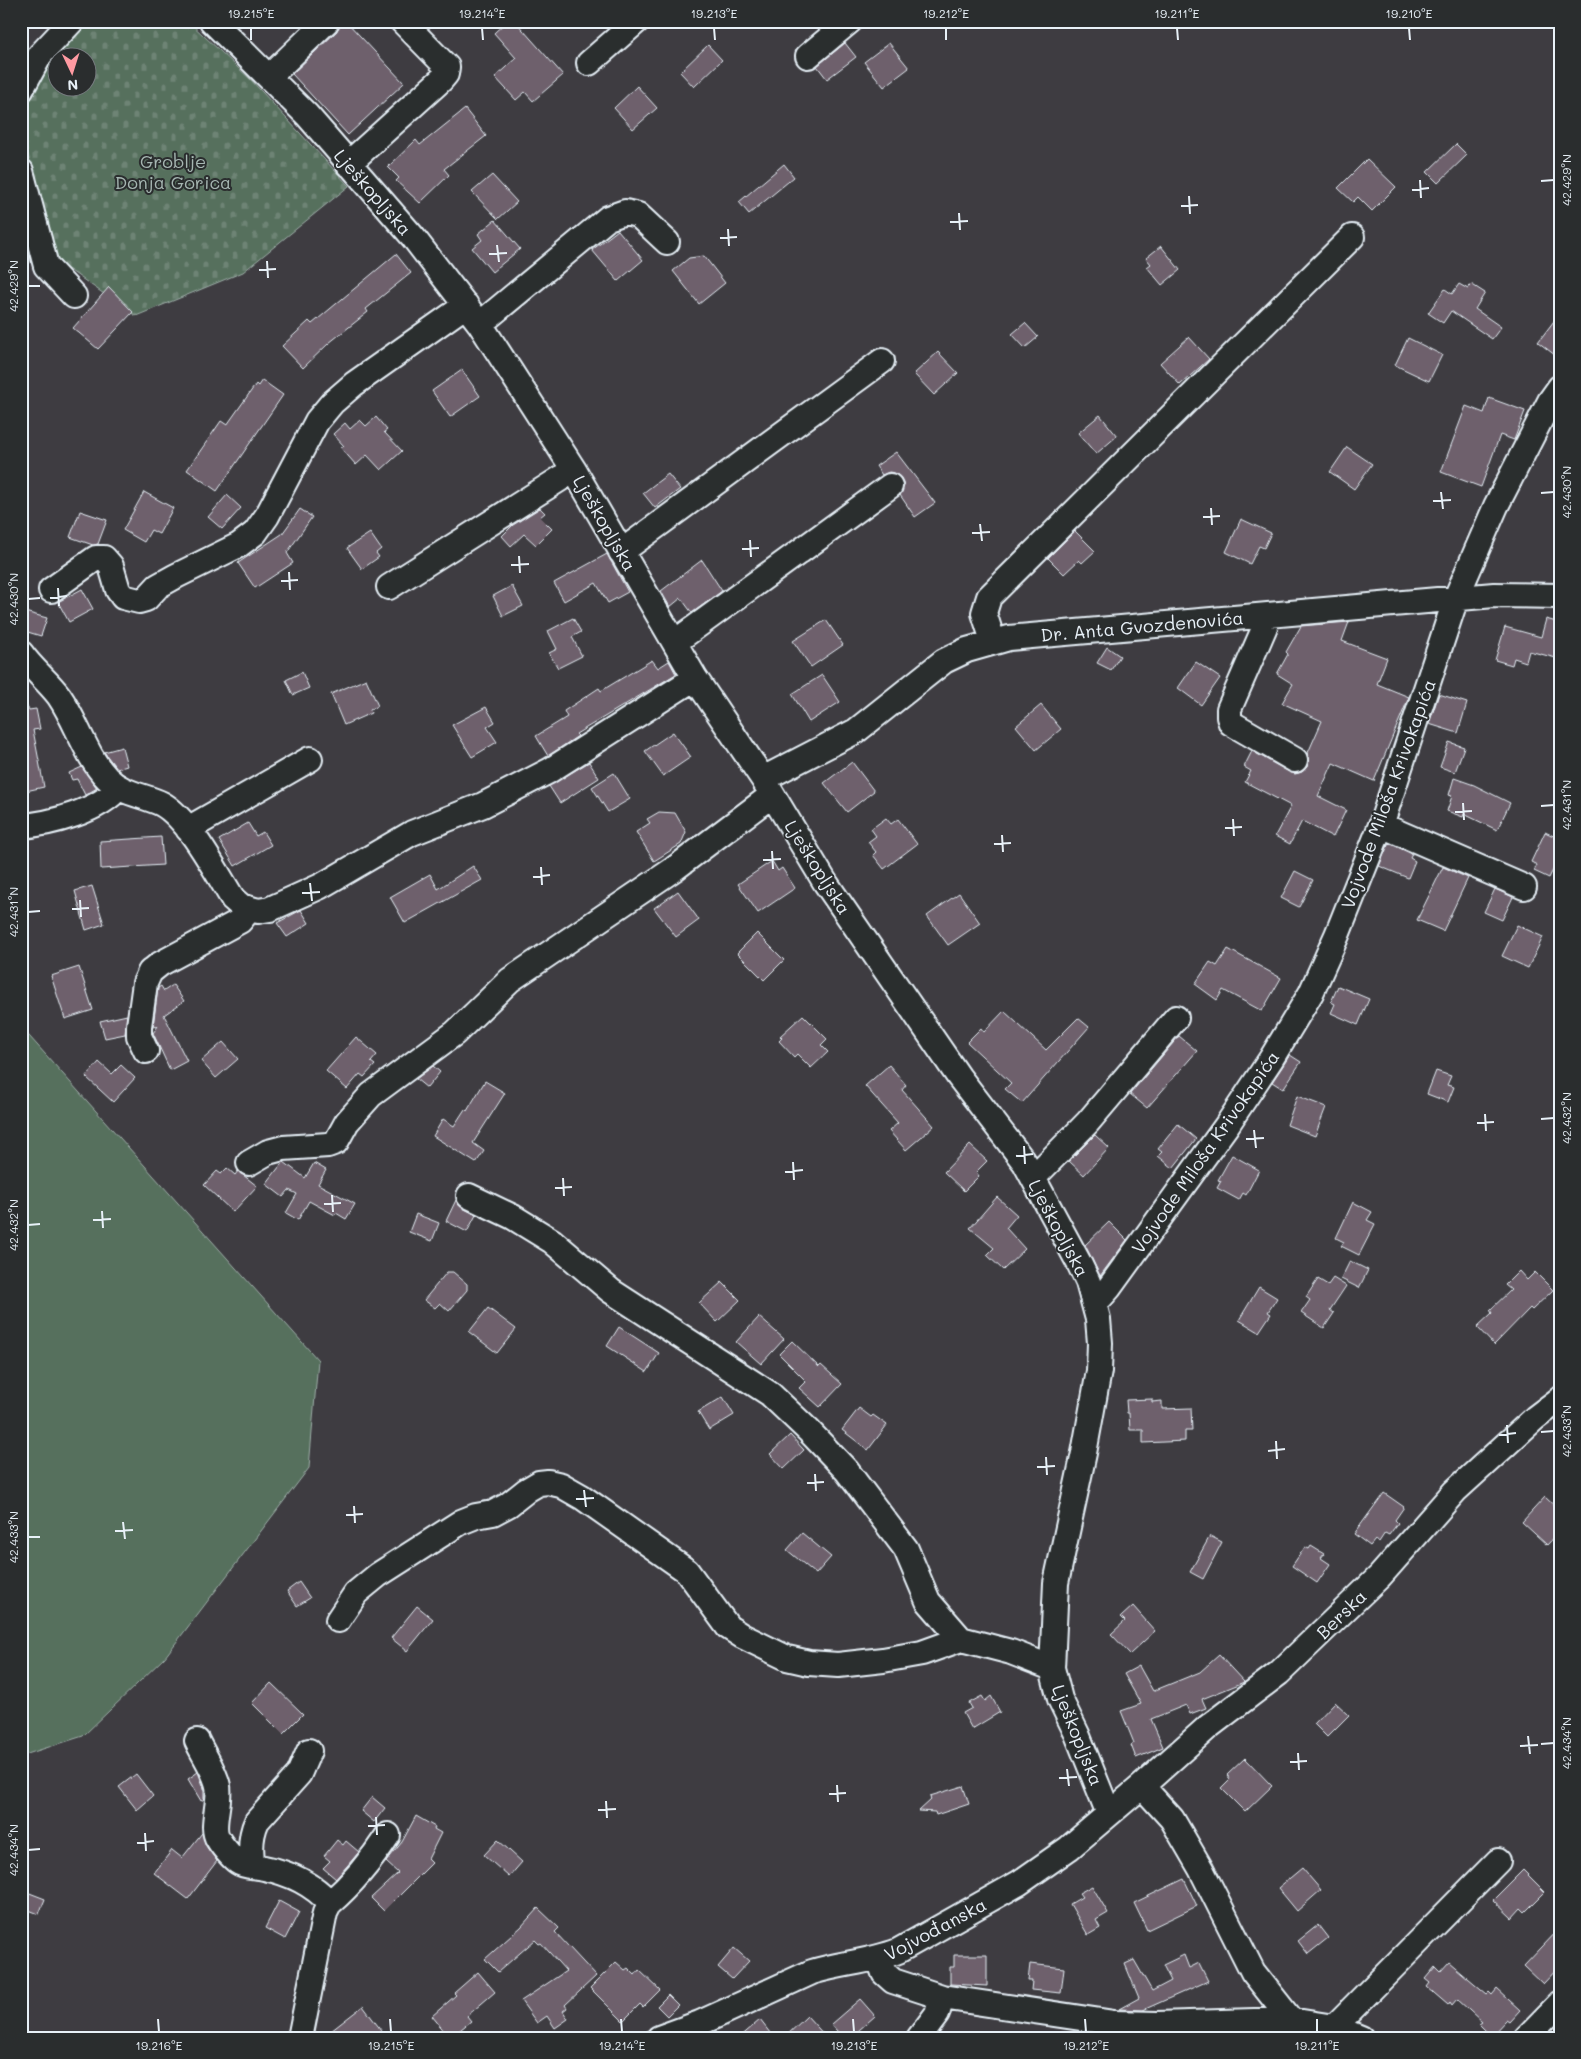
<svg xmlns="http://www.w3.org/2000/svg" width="1581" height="2059" font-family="Mali,sans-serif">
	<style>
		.green { fill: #566f5d; stroke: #9fb0aa }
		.cemetery { fill: url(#cemetery-stones); stroke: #9fb0aa; fill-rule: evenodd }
		.building { fill: #6e606c; stroke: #e8f1f8 }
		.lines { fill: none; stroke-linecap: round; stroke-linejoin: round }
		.minor-casing { stroke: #e8f1f8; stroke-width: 28 }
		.minor { stroke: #2a2d2e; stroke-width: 24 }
		.ticks { fill: none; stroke: #e8f1f8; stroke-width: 2 }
		.labels { text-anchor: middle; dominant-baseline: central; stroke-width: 4; stroke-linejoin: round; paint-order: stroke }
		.park-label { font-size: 18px; fill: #a6b6b2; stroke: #2a2d2e }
		.street-label { font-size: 18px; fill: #e8f1f8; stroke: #2a2d2e }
		.neatline { fill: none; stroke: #e8f1f8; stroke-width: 2 }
		.ticks-label { font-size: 12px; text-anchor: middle; fill: #e8f1f8 }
	</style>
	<defs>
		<pattern id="cemetery-stones" width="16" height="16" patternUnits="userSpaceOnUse" patternTransform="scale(1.25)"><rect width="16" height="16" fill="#566f5d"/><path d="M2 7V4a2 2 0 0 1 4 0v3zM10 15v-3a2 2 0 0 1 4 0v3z" fill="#6e8475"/></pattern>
	</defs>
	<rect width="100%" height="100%" fill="#3e3c41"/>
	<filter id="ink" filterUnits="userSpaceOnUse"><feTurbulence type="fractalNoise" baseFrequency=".02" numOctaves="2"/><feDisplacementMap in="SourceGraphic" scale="10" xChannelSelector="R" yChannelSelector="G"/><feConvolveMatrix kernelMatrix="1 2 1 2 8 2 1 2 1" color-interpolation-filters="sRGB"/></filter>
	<g filter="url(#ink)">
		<path class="green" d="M21,1027L318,1360L309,1468L165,1657L83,1736L21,1756Z"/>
		<path class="cemetery" d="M84,21H188L250,79L349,186L243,272L136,316L52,258L22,128L25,96L57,50ZM58,58H88V88H58Z"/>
		<path class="building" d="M340,21H346L404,83L348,135L292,74L337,31Z
			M507,21H515L563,75L533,101L525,92L516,100L495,77L516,58L494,33Z
			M845,43L856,57L827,79L817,66Z
			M889,43L909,68L884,87L864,62Z
			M708,45L722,60L694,87L680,72Z
			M637,86L657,108L633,129L614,108Z
			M465,109L486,136L444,169L449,175L420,203L396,181L399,178L388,167L416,140L420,145Z
			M1456,144L1467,155L1438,183L1427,172Z
			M1367,159L1396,187L1372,211L1358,197L1353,202L1338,188Z
			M784,164L794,177L749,214L739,202Z
			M492,175L517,202L498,219L472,192Z
			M495,220L520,249L492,272L472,248L482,240L478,234Z
			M618,230L643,260L618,281L592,250Z
			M1161,246L1180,270L1162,285L1147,267L1151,264L1146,258Z
			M396,254L411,273L366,309L368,312L329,343L303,368L282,346L309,321L312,324Z
			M704,256L725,283L699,304L673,271L689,258Z
			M1459,284L1468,289L1471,284L1485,293L1475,309L1501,327L1492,339L1451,311L1443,323L1428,313L1445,289L1452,294Z
			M109,287L133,312L98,349L73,328Z
			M1560,313V359L1538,342Z
			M1025,323L1038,337L1025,348L1012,334Z
			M1189,337L1209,359L1180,385L1160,363Z
			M1408,338L1442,355L1429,381L1395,365Z
			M938,352L958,373L934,395L914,374Z
			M462,370L480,396L450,417L432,391Z
			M262,380L283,395L217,491L187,470L221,421L227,425L256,384L258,386Z
			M1489,398L1525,411L1514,440L1500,435L1481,487L1441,472L1466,406L1484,413Z
			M1100,415L1117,436L1096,454L1078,433Z
			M376,417L387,430L384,432L402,451L381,470L367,455L356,465L341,448L344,446L333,434L345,423L350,429L360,420L366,426Z
			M1347,447L1372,464L1354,489L1330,472Z
			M896,452L935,503L915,517L900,495L904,485L901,478L895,473L889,472L882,475L876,466Z
			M668,474L680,489L655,508L643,493Z
			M144,492L173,508L159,534L151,530L144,542L123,530Z
			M227,495L241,508L222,529L208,517Z
			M540,508L545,513L540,517L552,529L536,545L524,534L511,546L502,536L513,525Z
			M300,509L312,517L287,553L293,563L255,588L238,563L282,534Z
			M80,511L107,520L98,544L93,545L70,537Z
			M1241,519L1271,533L1264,548L1259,546L1250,564L1226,552Z
			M1075,531L1095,551L1082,563L1079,560L1064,574L1048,558Z
			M370,533L381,549L376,553L379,557L362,569L347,548Z
			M607,554L628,592L608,603L596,583L564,601L554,583Z
			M702,560L722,591L692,613L681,598L670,607L661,591Z
			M512,586L523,606L503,616L493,596Z
			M82,589L93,609L69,622L58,602Z
			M21,611L47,618L41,636L21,630Z
			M573,618L581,632L572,637L582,656L558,668L549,653L557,649L548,631Z
			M1546,619L1560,623V659L1529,651L1526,662L1514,658L1512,665L1495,660L1505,627L1541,637Z
			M826,620L843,645L811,667L793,641Z
			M1349,622L1342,641L1387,658L1377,684L1409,697L1374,781L1333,763L1318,796L1346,810L1333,837L1302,821L1290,844L1275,836L1291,806L1245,782L1251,771L1244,767L1252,751L1289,772L1295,774L1302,772L1307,767L1309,760L1307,755L1322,721L1282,703L1293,684L1277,674L1288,654L1286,652L1301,626Z
			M1107,647L1120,656L1111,670L1097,663Z
			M652,660L658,668L669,661L676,674L576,734L578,736L548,756L536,736L567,717L564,711L599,688L601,691Z
			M1196,662L1220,678L1201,705L1178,688Z
			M302,672L309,688L293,695L286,680Z
			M822,675L840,702L809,722L792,694Z
			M366,679L378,706L370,710L371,713L344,725L331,694Z
			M1439,694L1467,703L1458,733L1429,724Z
			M1041,705L1061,729L1036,750L1016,726Z
			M28,707L29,710L36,709L40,729L33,730L44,787L21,792V708Z
			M486,707L495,722L487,727L497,742L472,757L452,725Z
			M673,732L691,757L663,776L645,751Z
			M1449,742L1464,747L1455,772L1440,767Z
			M122,747L127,766L117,769L104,752Z
			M589,762L599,778L560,803L549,786Z
			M852,762L874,791L847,812L824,783Z
			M82,767L97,788L85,795L77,779L72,780L69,773Z
			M614,773L630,799L608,812L592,787Z
			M1454,778L1474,785L1510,803L1497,830L1464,814L1463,817L1447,811L1452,796L1449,795Z
			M659,812L675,813L686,832L681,844L654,861L636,832L650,823L647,819Z
			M886,818L891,824L898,819L917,844L884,869L873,855L876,852L868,842L876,836L871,829Z
			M248,823L256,836L263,832L271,845L235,866L219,840Z
			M1545,832L1560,839V856L1549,878L1534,871L1537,865L1531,862Z
			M161,837L163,865L101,869L100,841Z
			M1389,843L1412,854L1410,858L1415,861L1408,878L1379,866Z
			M772,861L778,871L782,868L795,888L758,913L738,884Z
			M473,866L482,880L405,923L390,897L430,874L438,889Z
			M1443,867L1468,878L1443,931L1417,920Z
			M1295,871L1313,880L1299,907L1281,898Z
			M92,886L104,924L86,930L75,891Z
			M1495,889L1513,897L1502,920L1484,912Z
			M678,891L699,920L676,937L654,908Z
			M959,893L980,923L948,945L927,916Z
			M301,910L309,923L287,937L277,923Z
			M1517,925L1543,937L1528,968L1502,956Z
			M757,933L784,960L764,980L737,953Z
			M1228,949L1281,978L1262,1011L1223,990L1217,1000L1195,984L1210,962L1217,966Z
			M79,967L93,1010L65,1019L51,976Z
			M173,985L184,1001L164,1015L187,1061L170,1070L153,1033L158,1026L153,1027L158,988L161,986L164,991Z
			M1338,986L1369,999L1358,1025L1331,1013L1335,1004L1331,1002Z
			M1004,1011L1046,1050L1078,1018L1089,1027L1022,1103L1005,1089L1011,1083L967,1042L981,1028L984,1032Z
			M127,1015L125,1034L105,1038L100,1021Z
			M803,1015L827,1039L821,1045L828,1052L811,1068L797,1054L794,1057L779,1041L782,1038L780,1036Z
			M1179,1036L1197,1051L1147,1108L1130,1094Z
			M356,1037L377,1055L371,1062L375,1065L364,1077L360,1074L347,1089L326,1071Z
			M223,1042L238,1059L216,1078L201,1061Z
			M1290,1055L1301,1062L1283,1089L1272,1082Z
			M99,1062L112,1074L121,1065L135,1078L113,1102L86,1077Z
			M889,1065L906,1085L902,1090L934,1126L906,1150L889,1131L898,1123L865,1086Z
			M433,1066L440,1072L427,1088L416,1079Z
			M1436,1071L1451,1076L1447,1085L1454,1087L1448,1102L1427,1094Z
			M485,1081L505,1093L473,1143L484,1151L476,1163L433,1136L443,1119L454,1126L465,1109L467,1111Z
			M1297,1096L1326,1107L1315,1136L1287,1125Z
			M1178,1124L1196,1139L1173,1168L1158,1156L1162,1152L1158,1149Z
			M1095,1135L1109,1148L1084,1175L1069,1161Z
			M970,1145L987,1161L976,1172L979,1176L964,1191L944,1172Z
			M1232,1155L1259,1170L1246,1195L1243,1193L1239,1200L1217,1188L1221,1181L1218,1180Z
			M283,1162H284L305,1178L314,1163L326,1170L318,1184L355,1204L346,1219L336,1213L335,1215L309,1201L298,1220L286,1213L297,1194L289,1190L283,1197L266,1184Z
			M227,1168L235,1175L238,1171L257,1186L233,1212L204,1185L217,1171L221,1174Z
			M997,1197L1017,1215L1006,1228L1025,1249L1003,1270L987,1255L994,1248L970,1228Z
			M456,1200L463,1208L476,1215L467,1232L446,1221Z
			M1353,1202L1372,1212L1367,1220L1375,1224L1359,1255L1341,1246L1344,1242L1336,1238Z
			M416,1214L439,1223L432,1241L409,1232Z
			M1109,1222L1127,1240L1100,1276L1085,1245Z
			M1350,1261L1368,1270L1359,1288L1341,1279Z
			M1519,1271L1527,1280L1535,1272L1553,1290L1532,1310L1530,1308L1494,1345L1477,1327L1492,1313L1490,1310L1511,1290L1505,1285Z
			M447,1272H453L467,1284V1290L449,1311L440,1303L435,1308L424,1300Z
			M1333,1278L1346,1286L1330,1310L1334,1313L1324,1328L1301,1313L1310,1300L1306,1297L1318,1279L1328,1285Z
			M722,1282L740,1300L717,1322L699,1303Z
			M1259,1287L1277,1298L1268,1312L1271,1314L1259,1332L1239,1320Z
			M488,1308L516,1329L497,1353L469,1332Z
			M759,1317L784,1339L761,1364L736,1342Z
			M619,1327L659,1353L647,1372L607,1346Z
			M792,1341L819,1367L821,1365L842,1384L820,1407L799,1388L806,1381L779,1354Z
			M723,1397L734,1415L709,1430L698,1412Z
			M1152,1399V1402L1162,1401V1409L1191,1408L1192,1431H1185V1441L1143,1443V1430H1130L1129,1413H1127L1126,1400Z
			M859,1408L871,1417L873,1415L887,1425L868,1450L842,1430Z
			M790,1435L804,1450L784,1469L770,1454Z
			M1384,1493L1404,1507L1395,1520L1398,1523L1389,1535L1385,1533L1379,1542L1375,1540L1370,1546L1354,1534Z
			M1545,1497L1560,1511V1531L1547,1545L1522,1522Z
			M802,1533L831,1557L816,1574L787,1550Z
			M1210,1536L1222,1542L1203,1579L1190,1572Z
			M1311,1546L1324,1554L1321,1558L1330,1564L1317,1583L1292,1566L1305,1547L1309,1549Z
			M299,1582L310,1598L297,1606L287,1591Z
			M417,1606L433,1619L407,1651L391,1638Z
			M1133,1606L1155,1631L1130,1654L1111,1634L1125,1621L1121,1617Z
			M1219,1655L1244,1682L1202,1699L1206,1708L1190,1714L1186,1705L1151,1719L1163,1747L1136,1758L1131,1745L1134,1743L1121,1711L1141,1704L1124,1674L1139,1666L1153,1691L1200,1672Z
			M271,1683L303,1714L283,1734L252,1703Z
			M982,1696L985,1701L991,1696L1000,1712L972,1729L963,1713L972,1708L969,1703Z
			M1335,1702L1349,1715L1327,1737L1314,1724Z
			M1245,1758L1272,1786L1245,1812L1221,1788L1230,1779L1227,1775Z
			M198,1772L204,1788V1799L201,1801L188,1779Z
			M136,1774L153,1796L137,1810L119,1787Z
			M963,1786L969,1804L936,1815L935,1812L919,1811L931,1800L930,1796Z
			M372,1797L385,1808L374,1822L361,1811Z
			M416,1816L435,1827L434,1829L441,1833L428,1859L432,1863L384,1911L371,1898L398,1873L386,1862L402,1842Z
			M202,1833L206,1846L217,1861L188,1899L154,1873L172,1850L182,1858Z
			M337,1840L343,1845L346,1841L359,1852L336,1879L323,1868L330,1861L324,1856Z
			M498,1840L522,1862L509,1877L484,1855Z
			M1302,1868L1321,1890L1297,1911L1278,1888Z
			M1523,1870L1545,1892L1525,1912L1521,1908L1512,1918L1493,1900Z
			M1184,1879L1197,1906L1147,1930L1134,1903Z
			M1092,1886L1108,1913L1096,1920L1100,1928L1088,1935L1070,1904L1082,1897L1079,1893Z
			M27,1892L45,1899L39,1914L21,1907Z
			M279,1901L299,1912L285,1939L265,1928Z
			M538,1908L559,1928L555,1932L596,1976L565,2005L567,2008L563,2011L568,2019L555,2028L547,2016L537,2023L521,2001L566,1971L541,1943L539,1944L535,1940L498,1972L485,1959L521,1927Z
			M1318,1925L1328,1938L1308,1954L1298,1941Z
			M1560,1928V1966L1543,1984L1524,1966Z
			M734,1948L749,1961L732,1979L718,1967Z
			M954,1955H987V1986L950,1984V1967H954Z
			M1184,1955L1189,1968L1199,1963L1208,1981L1143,2010L1119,2009L1139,1998L1125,1964L1134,1960L1152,1991L1171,1981L1163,1965Z
			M616,1962L625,1970L628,1968L635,1975L639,1970L660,1990L643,2007L640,2004L623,2021L590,1988Z
			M1449,1962L1487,1994L1489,1992L1492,1995L1497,1989L1520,2010L1509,2022L1506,2020L1491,2036L1479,2024L1482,2022L1457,1999L1452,2005L1450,2002L1448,2005L1427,1987L1430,1983L1425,1979L1435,1967L1440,1972Z
			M1030,1964L1064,1968L1061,1993L1031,1990L1032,1981H1028Z
			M478,1972L495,1992L467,2016L471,2021L450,2038L432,2016L456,1995L454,1993Z
			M668,1995L678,2005L667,2016L657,2006Z
			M860,1999L875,2016L850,2038H843L831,2024Z
			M363,2006L381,2030L370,2038H322Z
			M807,2016L827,2038H784Z
			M760,2020L774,2038H739Z"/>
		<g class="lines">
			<defs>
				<path id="minor" d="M212,21L307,115L413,237L480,324L574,470L695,678L763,779L825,882L959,1077L1025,1163L1079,1263L1088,1282L1098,1319L1100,1343L1099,1371L1084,1453L1056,1583L1052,1668L1060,1699L1077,1734L1109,1814
					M808,56L850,21
					M589,63L637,21
					M269,77L327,21
					M21,90L40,55L72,21
					M348,164L441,80L446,74L447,67L402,21
					M21,171L46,266L74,296
					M480,324L608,218L625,212L638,215L667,242
					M621,552L882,361
					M389,587L574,470
					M51,590L96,558H104L111,566L118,590L123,597L139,601L146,599L158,586L176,576L239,545L255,533L267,516L317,421L332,403L354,384L466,305
					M1270,615L1229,709V717L1231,723L1295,760
					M993,641L984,613L989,597L1352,237
					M675,642L890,486
					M21,653C32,669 48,681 59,696C77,722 85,755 107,778C122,794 144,795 162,804C189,819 216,872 233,899L241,906L258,911L270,909L321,886L412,833L483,805L549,771L695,678
					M763,779L856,731L944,661L967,650L1009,638L1494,595L1560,596
					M1381,825L1524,887
					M21,826C50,824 100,811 119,787
					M188,829L310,759
					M146,1051L139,1036V1026L145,983L150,972L160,964L240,921L249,910
					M249,1163L268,1152L283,1148L328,1145L336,1142L347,1122L371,1095L455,1033L510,980L674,869L772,795
					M1032,1176L1039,1172L1088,1122L1176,1018
					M469,1196L513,1217L552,1241L611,1291L770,1394L809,1431L847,1471L906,1549L928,1601L961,1639L1011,1652L1052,1668
					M1094,1301L1101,1297L1109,1288L1227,1125L1271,1059L1311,993L1337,935L1381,825L1456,598L1496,506L1550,401L1560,387
					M338,1620L356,1593L378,1575L461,1522L476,1516L493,1513L508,1505L527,1490L539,1483L548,1482L561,1485L582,1497L687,1571L728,1627L742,1636L787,1658L809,1663L838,1665L883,1660L922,1653L961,1639
					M197,1741C204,1756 215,1771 218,1786C221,1802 210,1827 218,1839C221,1845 232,1858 238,1862C245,1867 256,1866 264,1868C290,1873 312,1883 330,1903L325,1913L300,2038
					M1142,1786L1172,1819L1201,1869L1253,1972L1298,2029
					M253,1866C250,1851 250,1836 257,1821L299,1774L309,1751
					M330,1903C353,1883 371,1861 388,1835
					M879,1959L884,1973L893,1981L942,1997L1114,2023L1157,2024L1290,2020L1334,2027L1361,2038
					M1334,2027L1498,1861
					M659,2038L700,2023L812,1972C841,1963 870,1962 898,1951L1019,1883L1069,1848L1142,1786L1208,1727L1279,1673L1380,1576L1455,1491L1535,1418L1560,1399
					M919,2038L937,2014L942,1997
					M1526,2038L1560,2003"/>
			</defs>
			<use href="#minor" class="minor-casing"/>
			<use href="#minor" class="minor"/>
		</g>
	</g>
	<path class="ticks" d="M251,28V40M482,28L483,40M714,28L715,40M946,28V40M1177,28L1178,40M1409,28L1410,40M1420,180L1421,198M1541,181L1554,180M1412,190L1429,188M1189,196L1190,214M1181,206L1198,205M959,213L960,230M950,222L968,221M728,229L729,246M720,238L737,237M497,245L499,262M489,254L507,253M267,261L268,278M259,270L276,269M28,286H40M1441,492L1443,509M1541,493L1554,492M1433,501L1451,500M1211,508L1212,525M1203,517L1220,516M980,524L982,541M972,533L990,532M750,540L751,557M742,549L759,548M519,556L520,573M511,565L529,564M289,572L290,590M281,581L298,580M58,588L59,606M50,598L67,596M28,599L40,598M1463,803L1464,820M1541,806L1554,805M1455,812L1472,811M1233,819L1234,836M1225,828L1242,827M1002,835L1003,852M994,844L1011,843M772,851L773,869M763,860L781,859M541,867L542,885M533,877L550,875M310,883L312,901M302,893L320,892M80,900L81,917M72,909L89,908M28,912L40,911M1485,1114L1486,1131M1541,1119L1554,1118M1477,1123L1494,1122M1254,1130L1256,1148M1246,1139L1264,1138M1024,1146L1025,1164M1016,1156L1033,1154M793,1162L794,1180M785,1172L803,1170M563,1178L564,1196M555,1188L572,1187M332,1195L333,1212M324,1204L341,1203M102,1211L103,1228M93,1220L111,1219M28,1225L40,1224M1507,1425L1508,1443M1541,1432L1554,1431M1499,1435L1516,1433M1276,1441L1277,1459M1268,1451L1285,1449M1046,1457L1047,1475M1037,1467L1055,1466M815,1474L816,1491M807,1483L824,1482M584,1490L586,1507M576,1499L594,1498M354,1506L355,1523M346,1515L363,1514M123,1522L125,1539M115,1531L133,1530M28,1537H40M1528,1736L1530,1754M1541,1744L1554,1743M1520,1746L1538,1745M1298,1753L1299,1770M1290,1762L1307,1761M1067,1769L1069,1786M1059,1778L1077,1777M837,1785L838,1802M829,1794L846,1793M606,1801L607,1818M598,1810L616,1809M376,1817L377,1835M368,1826L385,1825M145,1833L146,1851M137,1843L154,1841M28,1850L40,1849M158,2019L159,2032M390,2019L391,2032M621,2019L622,2032M853,2019L854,2032M1085,2019L1086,2032M1317,2019V2032"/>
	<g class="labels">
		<g class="park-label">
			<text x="173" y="161">Groblje<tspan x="173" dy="21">Donja Gorica</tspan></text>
		</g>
		<g class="street-label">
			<text transform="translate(373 192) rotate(49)">Lješkopljska</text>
			<text transform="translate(605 523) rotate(60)">Lješkopljska</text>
			<text transform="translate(1142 626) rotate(-5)">Dr. Anta Gvozdenovića</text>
			<text transform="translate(1388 794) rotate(-70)">Vojvode Miloša Krivokapića</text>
			<text transform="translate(818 867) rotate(58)">Lješkopljska</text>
			<text transform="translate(1205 1152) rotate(-55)">Vojvode Miloša Krivokapića</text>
			<text transform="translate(1059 1228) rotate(62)">Lješkopljska</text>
			<text transform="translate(1341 1614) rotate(-44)">Berska</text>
			<text transform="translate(1078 1735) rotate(68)">Lješkopljska</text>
			<text transform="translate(935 1929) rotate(-28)">Vojvođanska</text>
		</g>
	</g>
	<rect width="1581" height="2059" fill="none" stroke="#2a2d2e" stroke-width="55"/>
	<g transform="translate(72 72) rotate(176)"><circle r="24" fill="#2a2d2e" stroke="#767b7f"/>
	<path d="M0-4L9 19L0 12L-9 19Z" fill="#ff9aa2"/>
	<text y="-8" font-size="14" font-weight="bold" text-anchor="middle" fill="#e8f1f8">N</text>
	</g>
	<rect x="28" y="28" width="1526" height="2004" class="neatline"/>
	<g class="ticks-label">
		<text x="251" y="18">19.215°E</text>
		<text x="482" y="18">19.214°E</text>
		<text x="714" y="18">19.213°E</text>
		<text x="946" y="18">19.212°E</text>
		<text x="1177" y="18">19.211°E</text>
		<text x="1409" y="18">19.210°E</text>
		<text transform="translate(1567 180) rotate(-90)" y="4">42.429°N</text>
		<text transform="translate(14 286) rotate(-90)" y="4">42.429°N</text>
		<text transform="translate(1567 492) rotate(-90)" y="4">42.430°N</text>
		<text transform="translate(14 599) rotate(-90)" y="4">42.430°N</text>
		<text transform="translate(1567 805) rotate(-90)" y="4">42.431°N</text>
		<text transform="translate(14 912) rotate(-90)" y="4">42.431°N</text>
		<text transform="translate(1567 1118) rotate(-90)" y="4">42.432°N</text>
		<text transform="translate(14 1225) rotate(-90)" y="4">42.432°N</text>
		<text transform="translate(1567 1431) rotate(-90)" y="4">42.433°N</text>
		<text transform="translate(14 1537) rotate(-90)" y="4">42.433°N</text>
		<text transform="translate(1567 1743) rotate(-90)" y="4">42.434°N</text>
		<text transform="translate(14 1850) rotate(-90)" y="4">42.434°N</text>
		<text x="159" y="2050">19.216°E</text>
		<text x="391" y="2050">19.215°E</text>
		<text x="622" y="2050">19.214°E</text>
		<text x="854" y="2050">19.213°E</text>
		<text x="1086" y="2050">19.212°E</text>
		<text x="1317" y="2050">19.211°E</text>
	</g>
</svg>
